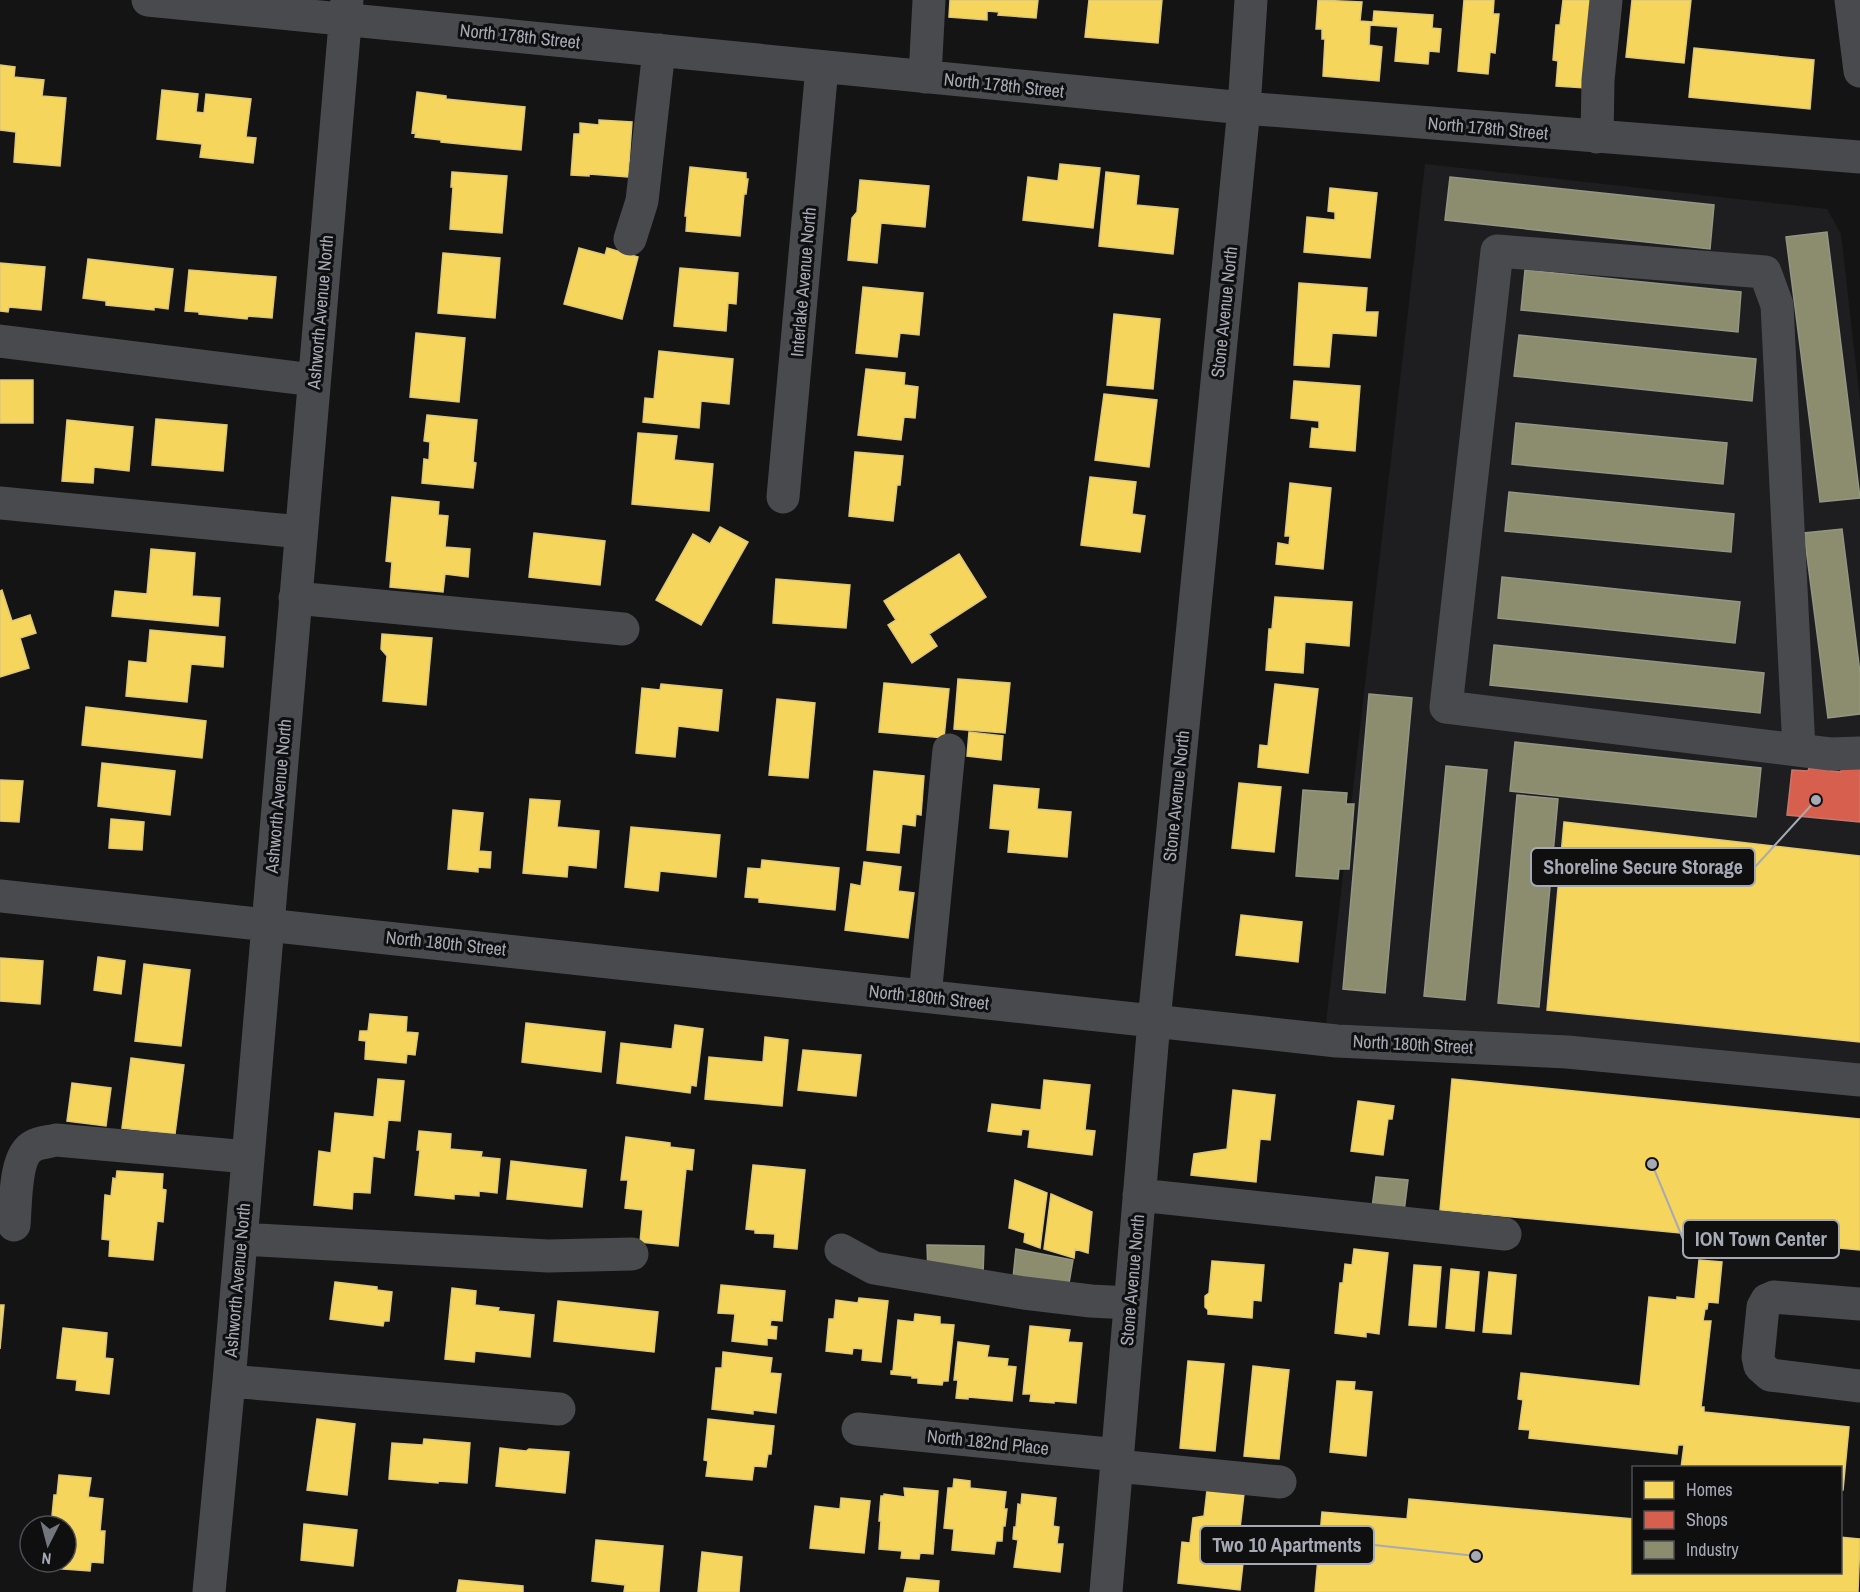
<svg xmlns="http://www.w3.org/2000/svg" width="1860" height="1592" font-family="'Archivo Narrow',sans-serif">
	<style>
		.built { fill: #1e1e20 }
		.homes { fill: #f6d55c; stroke: #dec877; stroke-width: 1.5 }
		.shops { fill: #d6604d; stroke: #c8766c; stroke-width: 1.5 }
		.industry { fill: #8c8c6e; stroke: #949583; stroke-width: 1.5 }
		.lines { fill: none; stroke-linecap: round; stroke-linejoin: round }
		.minor { stroke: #494a4d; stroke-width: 33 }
		.labels { text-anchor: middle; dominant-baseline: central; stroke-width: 6; stroke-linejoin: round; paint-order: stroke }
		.street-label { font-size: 18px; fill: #a6aab5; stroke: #0f0f10 }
		.leader { fill: none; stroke: #a6aab5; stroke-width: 2 }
		.callout-dot { fill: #a6aab5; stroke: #0f0f10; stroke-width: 2 }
		.callout { fill: #0f0f10; stroke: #a6aab5; stroke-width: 2 }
		.callout-label { font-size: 20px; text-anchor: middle; font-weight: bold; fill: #a6aab5 }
	</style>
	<rect width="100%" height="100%" fill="#141414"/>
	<path class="built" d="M1425,164L1827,209L1841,234L1860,401V1080L1326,1023Z"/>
	<path class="homes" d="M950,0H1038L1036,18L998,15L999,12L987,11V20L949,17Z
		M1089,0H1162L1158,43L1085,37Z
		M1318,0L1362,2L1360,21L1373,22L1374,11L1433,15L1432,28L1441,29L1439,52L1429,51L1428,64L1395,61L1398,27L1370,25L1369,45L1382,47L1379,81L1323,76L1325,39H1322V29H1316Z
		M1464,0H1494L1493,14H1499L1495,53L1490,52L1488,74L1458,71Z
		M1563,0H1594L1586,88L1556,86L1558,61L1553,60L1556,25H1560Z
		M1632,0H1691L1684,63L1626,57Z
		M1694,48L1814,60L1810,109L1689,97Z
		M0,65L15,67L14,77L44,80L42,96L66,98L60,166L14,162L16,132L0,130Z
		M162,90L198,94L196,112L204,113L206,94L251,99L246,137L256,138L253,163L200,157L202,144L157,139Z
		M417,92L446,96V99L525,107L521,150L441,142V140L415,137L416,132L412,133Z
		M599,120L632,122L628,177L589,174V176L571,175L574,134H580V123L599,125Z
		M1060,164L1100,168L1093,228L1023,220L1028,177L1058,181Z
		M690,167L746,173V179H748L746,194H744L740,236L686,231L687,216H685Z
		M452,172L507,176L502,233L450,229L453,187H451Z
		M1106,172L1139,176L1136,205L1178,209L1173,254L1099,246Z
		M860,180L929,186L925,227L881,223L877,263L848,260L852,218L857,212Z
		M1330,188L1377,193L1370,258L1304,252L1307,217L1335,220V212L1328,211Z
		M579,248L605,255L607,248L638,257L622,319L564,304Z
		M443,253L500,258L495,318L438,313Z
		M88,259L173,269L168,309L154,307V310L106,305V301L83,298Z
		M0,263L45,267L41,310L9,307L8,312L0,311Z
		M680,268L738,273L736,304L728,303L726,331L674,326Z
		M189,270L276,277L272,318L248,316L247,319L199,314V312L185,311Z
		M1299,283L1367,288L1365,312H1378L1376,336L1332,333L1329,367L1294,365Z
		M863,287L923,293L919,335L900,333L897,357L856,353Z
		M1114,314L1160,319L1153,389L1107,385Z
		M416,333L465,338L459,402L410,397Z
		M659,351L733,359L729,404L701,401L699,428L643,422L645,398L654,399Z
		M866,369L905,373L904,385L918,387L915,418L904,417L901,440L858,435Z
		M0,380H33V423H0Z
		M1294,381L1360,386L1355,451L1310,447L1312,428L1319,429V421L1291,418Z
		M1104,394L1157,400L1149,467L1095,460Z
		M427,415L477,420L473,462L476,463L473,488L422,483L424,459L429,460L430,442L424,441Z
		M156,419L227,425L223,471L152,465Z
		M67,420L133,427L129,471L94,467L93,483L62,481Z
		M638,433L677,436L674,460L713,464L709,511L632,504Z
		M855,452L903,456L900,485H897L893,521L849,516Z
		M1090,477L1136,482L1132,514L1145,516L1140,552L1081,545Z
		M1290,483L1331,488L1323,569L1276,564L1278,543L1289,545L1290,536H1285Z
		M392,497L439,502L438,515L448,516L445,547L470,549L468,577L445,574L443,592L390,587L392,562L386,561Z
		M720,527L748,542L701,625L656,600L693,534L710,544Z
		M534,533L605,541L600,585L529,577Z
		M151,549L195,553L192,596L220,598L218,626L112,616L115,591L147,594Z
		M959,554L986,597L929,634L937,646L912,663L888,625L896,620L884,601Z
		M776,579L850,585L846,628L773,623Z
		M2,590L12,621L30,615L36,633L20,638L29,668L0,677V591Z
		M1275,597L1352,602L1349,646L1305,642L1303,673L1266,670L1269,629H1272Z
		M150,630L225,637L223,667L191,664L187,702L126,696L129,661L147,663Z
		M382,634L432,638L426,705L383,701L387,656L381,649Z
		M958,679L1010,683L1005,733L954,729Z
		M884,683L949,689L944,738L879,732Z
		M661,684L722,690L718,731L678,726L675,757L636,753L642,688L660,690Z
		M1275,684L1318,689L1308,773L1258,767L1260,745L1268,746Z
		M777,699L815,703L808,778L769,775Z
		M86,707L206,721L202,758L82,745Z
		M969,732L1003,736L1001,760L967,756Z
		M102,763L175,771L170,815L98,806Z
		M874,771L924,776L921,815L916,814L915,826L902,824L899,853L867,850Z
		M0,780L23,781L19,822L0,821Z
		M1239,783L1281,787L1274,852L1232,848Z
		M994,785L1039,789L1037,809L1071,812L1067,857L1008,852L1010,830L990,828Z
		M530,799L560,801L557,827L599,831L596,868L568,865L567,877L523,873Z
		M453,810L483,813L479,851L491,852L490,868L478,867V872L448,869Z
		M111,819L144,822L142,850L109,848Z
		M1564,822L1860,856V1042L1547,1010Z
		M631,827L720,835L716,877L660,871L658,891L625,887Z
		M762,860L839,868L835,910L759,902V898L745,897L748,868L761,869Z
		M864,862L901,867L898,891L914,893L908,938L845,930L851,884L861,886Z
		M1241,915L1302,922L1298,962L1236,955Z
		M98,957L125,961L121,994L94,990Z
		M0,958L43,961L40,1004L0,1001Z
		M144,964L190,970L181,1046L135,1041Z
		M370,1014L407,1017L406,1032L418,1033L415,1055L407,1054L406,1063L365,1059L366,1041L359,1040L360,1031H368Z
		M526,1023L605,1032L601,1072L522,1062Z
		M675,1025L703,1029L696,1086L691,1085L690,1093L617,1083L621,1043L672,1049Z
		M765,1037L788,1040L782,1106L705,1099L709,1057L763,1062Z
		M803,1050L861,1055L856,1096L798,1090Z
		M131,1058L184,1065L175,1134L122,1128Z
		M378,1079L404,1081L400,1121L388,1120L384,1158L373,1156L370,1193L353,1192L352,1209L314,1205L319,1151L331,1153L335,1113L374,1117Z
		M1452,1079L1860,1119V1250L1440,1210Z
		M1044,1080L1090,1085L1085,1130L1095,1131L1092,1155L1028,1147L1030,1130L1022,1129L1021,1135L988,1131L992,1104L1041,1110Z
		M72,1083L111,1088L106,1126L67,1121Z
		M1233,1090L1275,1095L1270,1140L1260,1139L1256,1182L1191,1175L1194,1154L1227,1149Z
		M1358,1101L1394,1106L1392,1119H1388L1383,1155L1351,1151Z
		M419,1131L451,1134L450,1149L482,1152L481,1157L500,1159L497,1193L479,1191V1196L454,1194V1199L415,1195L420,1150H417Z
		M626,1137L670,1143V1147L694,1150L692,1170L686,1169L678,1246L640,1242L643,1210L625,1208L628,1180H621Z
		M511,1161L586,1170L582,1207L507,1199Z
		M753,1165L805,1170L797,1249L774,1247L775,1234L755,1233V1230L746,1229Z
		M117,1171L163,1174L162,1189L166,1190L163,1222L157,1221L153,1260L109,1256L110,1240L102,1239L105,1195L111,1196L113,1178L116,1179Z
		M1015,1180L1047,1193L1040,1248L1024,1242L1025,1233L1009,1228Z
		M1051,1194L1092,1212L1088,1253L1075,1249L1074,1258L1044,1249Z
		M1354,1249L1388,1253L1379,1334L1366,1332V1337L1335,1333L1340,1283H1343L1345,1264L1352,1265Z
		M1699,1260L1722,1262L1718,1303L1708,1302L1707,1309H1705L1703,1321H1711L1701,1407H1704V1412L1849,1427L1843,1490H1840V1468H1681L1684,1445H1678L1677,1454L1529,1438L1530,1430L1519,1429L1523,1400L1518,1399L1521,1373L1640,1386L1649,1297L1677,1300V1297L1695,1299Z
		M1212,1261L1264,1265L1261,1301L1253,1300L1252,1318L1208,1314V1310L1205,1307V1296L1209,1293Z
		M1414,1265L1441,1267L1436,1327L1409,1325Z
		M1451,1269L1479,1272L1474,1331L1446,1328Z
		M1489,1272L1516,1275L1511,1334L1483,1332Z
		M335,1282L377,1287V1290L392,1292L389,1321H384L383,1326L330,1319Z
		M721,1285L785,1291L782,1321L771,1320L770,1326L777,1327L776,1339L767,1338V1345L732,1341L735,1314L718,1313Z
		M452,1288L476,1291L475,1305L499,1308L498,1311L534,1315L530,1357L475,1351L474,1362L445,1359Z
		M859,1298L888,1301L881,1362L862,1360L863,1349L853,1348L852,1354L826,1351L829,1319H834L836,1300L858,1303Z
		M558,1301L658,1312L654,1352L554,1341Z
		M0,1305H4L0,1349Z
		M915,1314L940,1317V1324L954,1325L948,1381H943L942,1385L918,1383V1378H912V1376L891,1374V1371H893L898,1320L914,1322Z
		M1030,1326L1070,1330L1068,1342L1082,1343L1076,1403L1054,1401V1403L1030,1401L1031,1394H1023Z
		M63,1328L107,1333L105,1358L113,1359L109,1394L76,1390L77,1380L57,1378Z
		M958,1342L989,1346L987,1357L1008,1359L1007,1366L1016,1367L1012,1401L968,1397V1399L956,1398L958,1380H954Z
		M723,1352L772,1358L770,1373L781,1374L776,1413L753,1410V1414L712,1409L716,1368H722Z
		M1188,1361L1224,1364L1215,1451L1180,1448Z
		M1253,1366L1289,1370L1279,1459L1244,1456Z
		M1337,1381L1355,1382L1354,1390L1372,1392L1366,1456L1330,1452Z
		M317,1419L355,1424L347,1495L307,1490Z
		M708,1419L774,1426L771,1454H768L766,1467L754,1466L752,1480L706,1476L708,1461L704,1460Z
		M424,1439L470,1443L467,1483L438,1481V1483L389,1479L392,1443L423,1445Z
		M500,1448L526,1451L529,1449L569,1452L565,1493L496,1486Z
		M59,1475L91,1478L88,1497L103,1499L100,1531H105L103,1563L91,1562L90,1571L50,1568L51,1562H66V1526H51L54,1495H57Z
		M954,1479L970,1481V1488L1006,1492L1004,1509H1007L1005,1526H1003L1002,1541H996L994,1554L952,1550L954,1529L944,1528L948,1488H953Z
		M904,1488L938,1491L933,1554L920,1553L919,1559L901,1558L902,1551L879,1549L881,1521H879L881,1496H884V1494L905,1497Z
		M1207,1490L1244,1494L1240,1528H1247L1240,1590L1178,1583L1182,1542L1190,1543L1193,1518L1204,1516Z
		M1022,1494L1056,1498L1053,1526L1059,1527L1057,1544H1063L1060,1572L1014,1567L1018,1540L1013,1539L1014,1527H1016L1018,1504L1021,1505Z
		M841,1498L870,1501L864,1553L810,1548L815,1506L840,1509Z
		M1409,1499L1634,1519V1572H1840V1537L1860,1539L1858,1592H1315L1322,1512L1407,1519Z
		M304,1524L357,1530L353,1566L301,1560Z
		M596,1540L663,1546L659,1592H624L625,1585L592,1581Z
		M702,1552L742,1557L739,1592H698Z
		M907,1578L939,1581L938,1592H904Z
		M459,1580L523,1586V1592H457Z"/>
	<path class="shops" d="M1842,763L1860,765V822L1787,815L1792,770L1808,771L1809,768L1841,772Z"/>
	<path class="industry" d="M1450,177L1714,205L1710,249L1445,220Z
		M1827,232L1860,498L1820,502L1786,237Z
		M1525,270L1741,292L1738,332L1521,310Z
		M1519,335L1756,359L1752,401L1514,376Z
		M1516,423L1727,443L1723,484L1512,464Z
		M1509,492L1734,514L1731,552L1505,531Z
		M1842,529L1860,673V714L1828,718L1804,533Z
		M1502,577L1740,602L1735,643L1498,618Z
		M1494,645L1764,673L1760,713L1490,685Z
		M1369,694L1412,698L1385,993L1343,989Z
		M1515,742L1761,768L1756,817L1510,791Z
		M1446,766L1487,770L1465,1000L1424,996Z
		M1303,790L1347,793L1346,804H1354L1349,869H1339L1338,879L1296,876Z
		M1517,795L1558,799L1539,1007L1498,1003Z
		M1376,1177L1408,1180L1404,1212L1372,1208Z
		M927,1245L984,1246L983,1275L928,1274Z
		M1016,1249L1073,1260L1068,1289L1013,1278Z"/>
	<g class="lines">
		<path class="minor" d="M148,0L1244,108L1860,157
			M1851,0L1860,71
			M925,77L929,0
			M1597,137L1598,80L1606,0
			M630,239L642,201L659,50
			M0,341L314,380
			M783,497L822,67
			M0,503L301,532
			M295,598L623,629
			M1799,750L1777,305L1765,272L1497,251L1446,707L1830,754L1860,753
			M0,896L1337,1041L1567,1052L1860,1080
			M925,996L949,750
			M1139,1195L1505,1234
			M14,1225C16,1205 14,1156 33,1146C40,1142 49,1142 56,1140L248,1157
			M241,1239L548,1256L632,1254
			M841,1250L874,1268L1024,1293L1091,1301L1130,1303
			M1860,1304L1774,1297L1767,1300L1763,1307L1758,1357L1760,1366L1770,1375L1860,1386
			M229,1381L559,1409
			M858,1429L1118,1455
			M1117,1466L1280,1482
			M209,1592L229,1381L347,0
			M1106,1592L1154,1021L1244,108L1251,0"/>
	</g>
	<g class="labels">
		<g class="street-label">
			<text transform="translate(520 36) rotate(6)">North 178th Street</text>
			<text transform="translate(1004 85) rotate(6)">North 178th Street</text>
			<text transform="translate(1488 128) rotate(5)">North 178th Street</text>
			<text transform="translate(803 282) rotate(-85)">Interlake Avenue North</text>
			<text transform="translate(320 312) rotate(-85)">Ashworth Avenue North</text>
			<text transform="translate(1224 312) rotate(-84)">Stone Avenue North</text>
			<text transform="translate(278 796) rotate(-85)">Ashworth Avenue North</text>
			<text transform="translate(1176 796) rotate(-84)">Stone Avenue North</text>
			<text transform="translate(446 943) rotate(6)">North 180th Street</text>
			<text transform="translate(929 997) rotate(6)">North 180th Street</text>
			<text transform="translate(1413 1044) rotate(3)">North 180th Street</text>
			<text transform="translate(237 1280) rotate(-85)">Ashworth Avenue North</text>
			<text transform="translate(1132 1280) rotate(-85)">Stone Avenue North</text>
			<text transform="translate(988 1442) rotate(6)">North 182nd Place</text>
		</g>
	</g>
	<path class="leader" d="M1816 800L1755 867M1652 1164L1683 1239M1476 1556L1374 1545"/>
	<g class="callout-dot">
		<circle cx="1816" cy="800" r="6"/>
		<circle cx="1652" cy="1164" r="6"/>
		<circle cx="1476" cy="1556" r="6"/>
	</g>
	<g class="callout">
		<rect x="1531" y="848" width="224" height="38" rx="6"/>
		<rect x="1683" y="1220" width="156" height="38" rx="6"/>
		<rect x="1200" y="1526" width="174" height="38" rx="6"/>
	</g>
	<g class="callout-label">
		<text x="1643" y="874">Shoreline Secure Storage</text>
		<text x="1761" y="1246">ION Town Center</text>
		<text x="1287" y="1552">Two 10 Apartments</text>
	</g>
	<rect x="1632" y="1466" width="210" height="108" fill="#0f0f10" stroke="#4b4d52" stroke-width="1.5"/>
	<rect x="1644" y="1481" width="30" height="18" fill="#f6d55c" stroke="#4b4d52" stroke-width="1.5"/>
	<text x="1686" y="1496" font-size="18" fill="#a6aab5">Homes</text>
	<rect x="1644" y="1511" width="30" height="18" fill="#d6604d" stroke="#4b4d52" stroke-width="1.5"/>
	<text x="1686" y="1526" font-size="18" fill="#a6aab5">Shops</text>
	<rect x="1644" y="1541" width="30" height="18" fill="#8c8c6e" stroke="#4b4d52" stroke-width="1.5"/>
	<text x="1686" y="1556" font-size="18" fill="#a6aab5">Industry</text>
	<g transform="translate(48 1544) rotate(186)"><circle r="28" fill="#0f0f10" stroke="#4b4d52" stroke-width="1.5"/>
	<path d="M0-4.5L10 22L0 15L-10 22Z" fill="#73767d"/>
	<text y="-9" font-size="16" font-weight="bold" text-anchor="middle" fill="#a6aab5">N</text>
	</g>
</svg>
